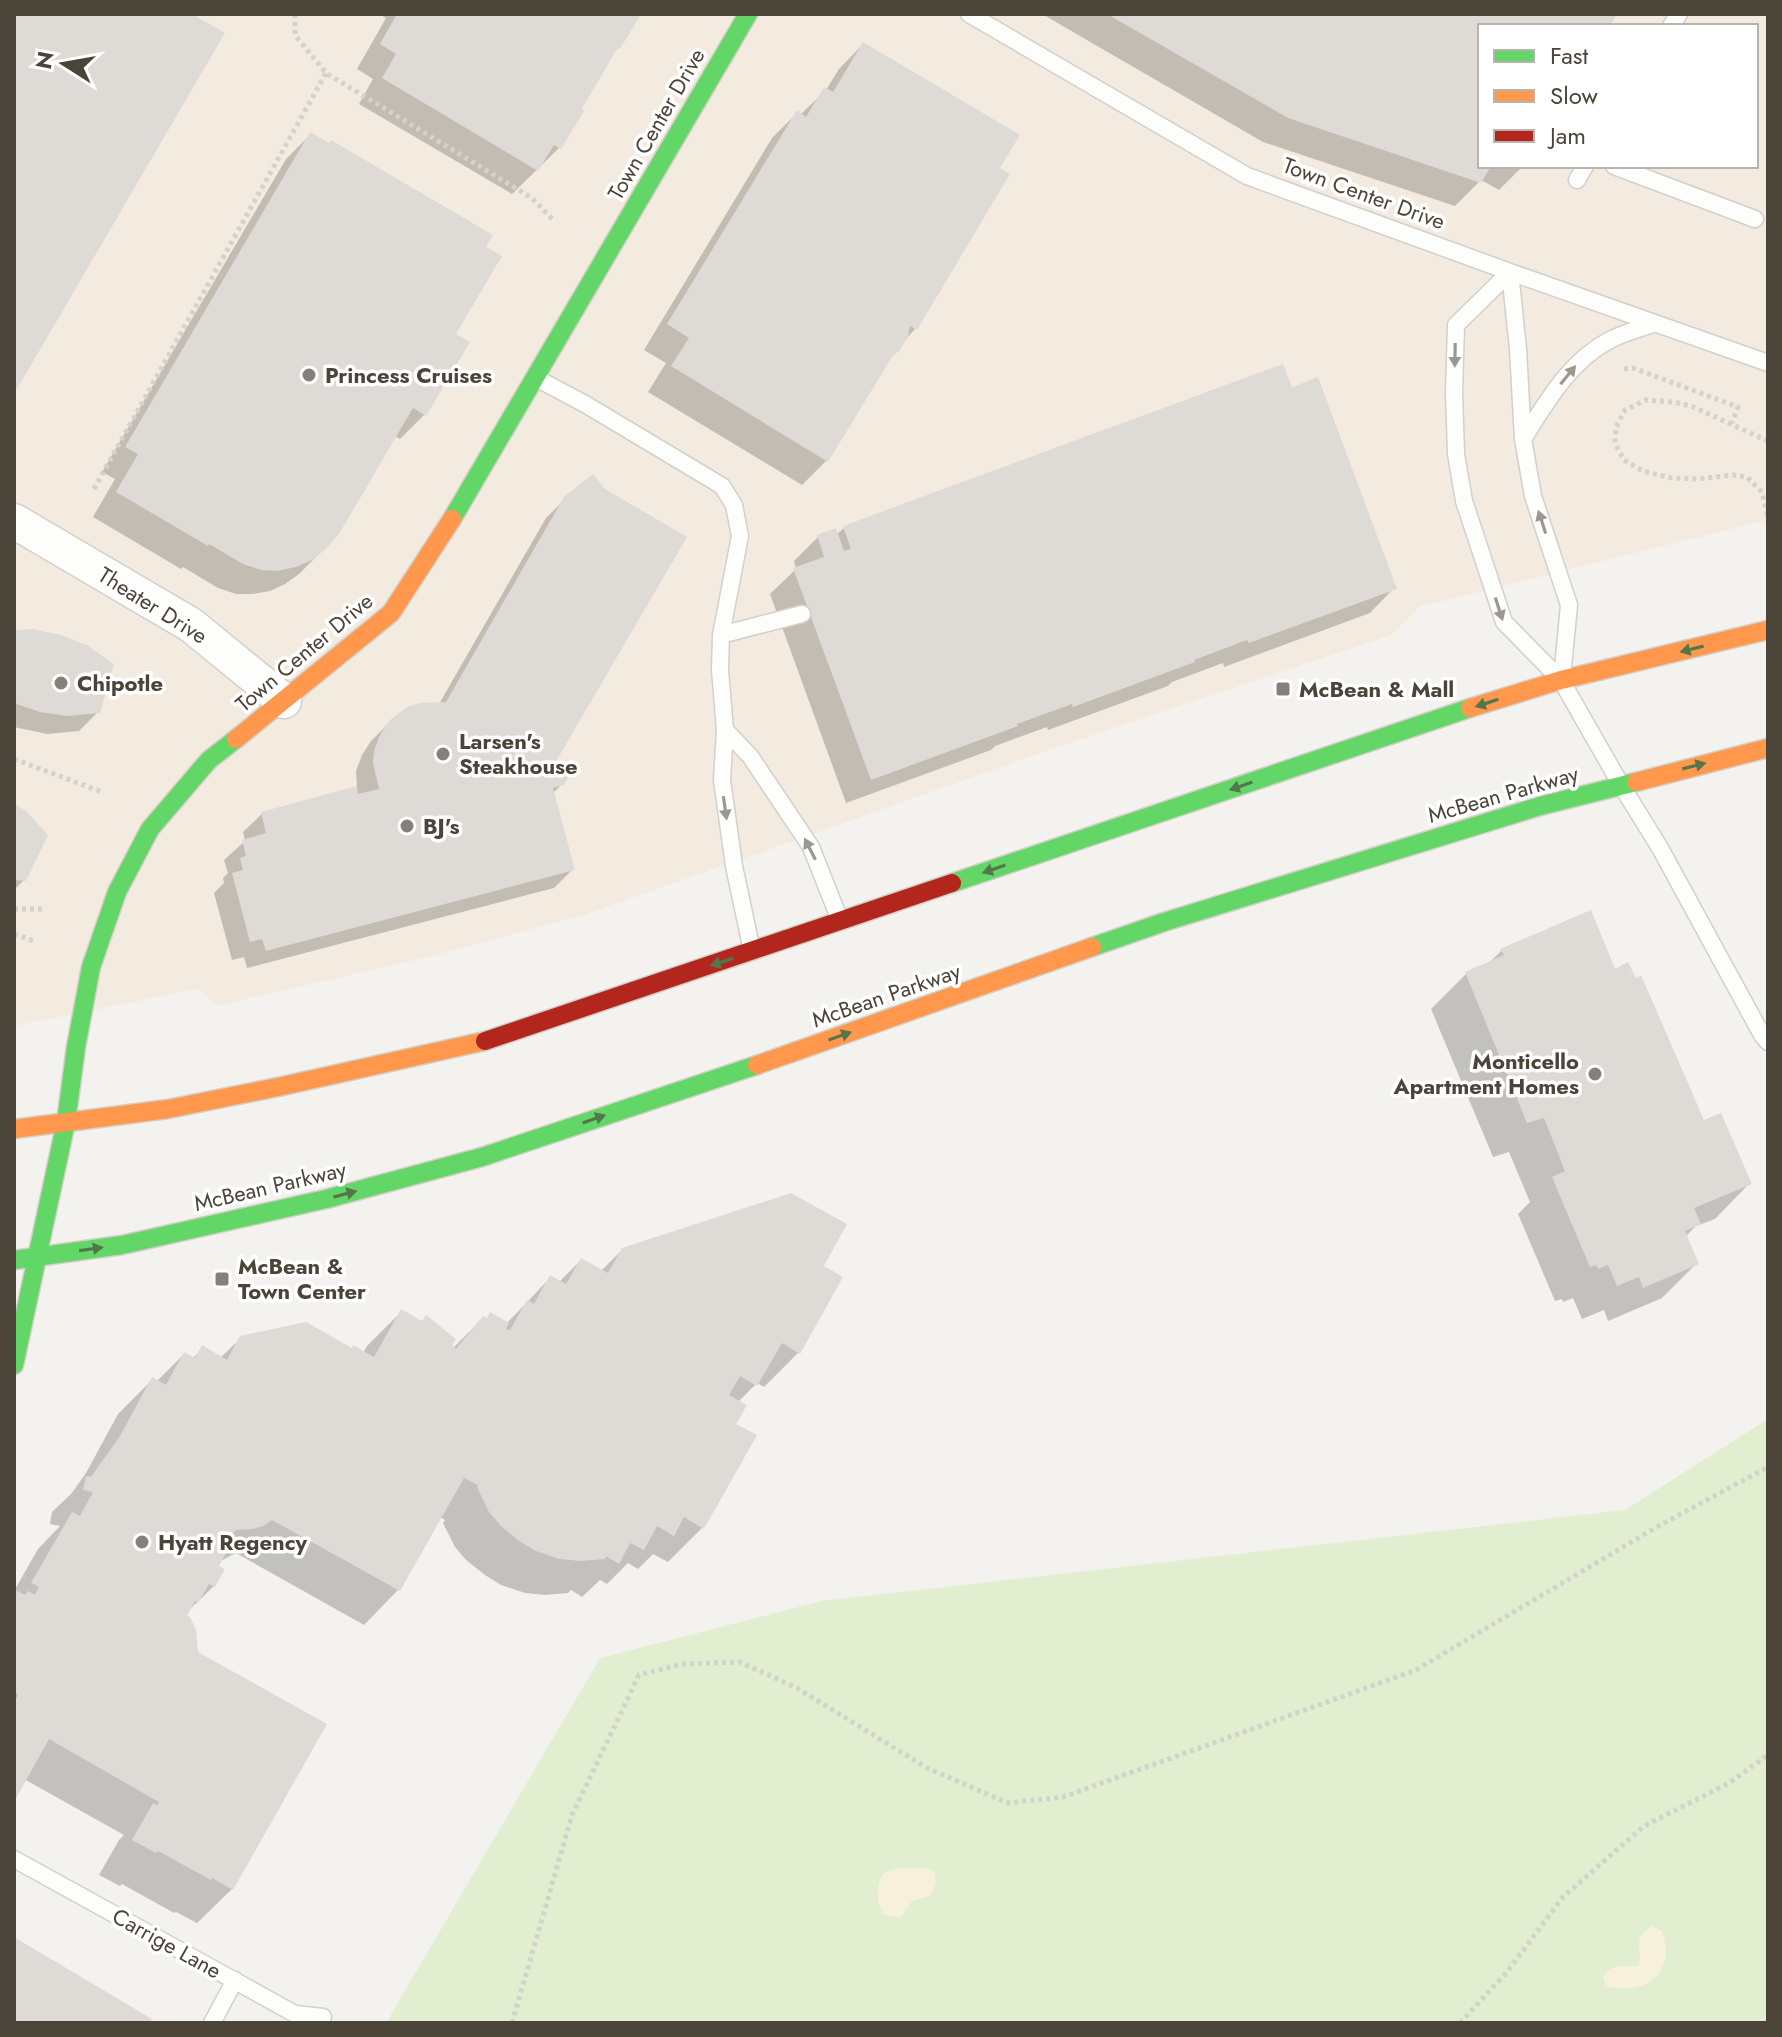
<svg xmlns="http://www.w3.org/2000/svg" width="1782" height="2037" font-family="Jost,sans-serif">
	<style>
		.commercial { fill: #f3ebdf; fill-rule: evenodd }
		.green { fill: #e1eecf }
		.sand { fill: #f7f0da }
		.shadow { fill: #0003 }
		.building { fill: #dedbd6 }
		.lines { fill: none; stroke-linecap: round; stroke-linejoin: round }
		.lane-casing { stroke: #d2d0cb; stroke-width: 19 }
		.street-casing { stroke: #d2d0cb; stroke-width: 37 }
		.fast-casing { stroke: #d3cfc5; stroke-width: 21 }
		.slow-casing { stroke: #d3cfc5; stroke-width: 21 }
		.jam-casing { stroke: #d3cfc5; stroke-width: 21 }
		.path { stroke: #d3d2cc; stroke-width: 5; stroke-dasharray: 4 4; stroke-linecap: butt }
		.lane { stroke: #fdfdfc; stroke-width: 16 }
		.street { stroke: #fdfdfc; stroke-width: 34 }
		.fast { stroke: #63d668; stroke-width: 18 }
		.slow { stroke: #ff974d; stroke-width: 18 }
		.jam { stroke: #b3261e; stroke-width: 18 }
		.oneway { fill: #9b9791 }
		.oneway2 { fill: #537749 }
		.poi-dot { fill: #868178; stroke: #fff; stroke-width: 3 }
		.labels { text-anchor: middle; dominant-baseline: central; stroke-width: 7; stroke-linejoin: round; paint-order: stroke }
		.street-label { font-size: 22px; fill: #4b4439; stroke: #fff }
		.poi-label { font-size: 22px; font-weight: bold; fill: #4b4439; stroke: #fff; text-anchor: start }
	</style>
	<rect width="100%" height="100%" fill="#f4f2ee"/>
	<path class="commercial" d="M14,14H1768V520L1419,607L1391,635L1052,749L587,914L429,957L216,1006L198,989L14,1026ZM1480,26H1756V166H1480Z"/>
	<path class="green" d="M1768,1419V2023H386L600,1658L822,1601L1625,1510Z"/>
	<path class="sand" d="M896,1868H924L935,1872L936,1884L930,1896L912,1901L901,1917C894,1917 887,1917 882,1912C876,1903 876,1881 884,1874C887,1870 892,1870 896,1868Z
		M1652,1926L1662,1931C1677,1972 1646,1997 1606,1986L1603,1977C1612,1961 1623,1968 1638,1966C1645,1948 1629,1942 1652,1926Z"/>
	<path class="shadow" d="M379,14H639L619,47L612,54L579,110L582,111L559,148L512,194L359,104L373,79L357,69L386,18Z
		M1042,14H1615L1608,26H1480V166H1523L1499,190L1481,180L1455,206L1263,142Z
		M863,44L997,169L915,329L887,360L826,461L802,485L648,392L666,363L644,350L772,138L797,113L800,115L826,90L839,69Z
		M310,135L453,335L425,414L400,439L394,435L325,548L299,574L285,584L270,591L252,594H236L218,588L183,567L181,569L93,517L115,479L102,472L286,159Z
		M1290,389L1394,588L1370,613L1224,667L1223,663L1172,682L1168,686L1048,730L1047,727L995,746L991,750L846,803L770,594L796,569L794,561L818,537L836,535L844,528Z
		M566,498L552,763L562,784L553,793L573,869L554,888L247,968L244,957L232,960L214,893L224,883L223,878L228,873L224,860L245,841L243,832L262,814L357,788L356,771L362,755L371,741L391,721L439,704L546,518Z
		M14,632L98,712L79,731L47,734L14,727Z
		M14,806L24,880L14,890Z
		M1502,950L1614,972L1703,1123L1749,1184L1715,1219L1696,1226L1685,1237L1696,1264L1662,1298L1608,1321L1604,1310L1582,1319L1573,1298L1563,1302L1562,1299L1555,1301L1518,1214L1530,1202L1509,1152L1493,1157L1431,1009L1466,974L1487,965Z
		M623,1249L821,1267L798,1353L764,1387L757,1383L738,1402L734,1424L703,1527L668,1562L653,1554L638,1569L628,1563L607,1584L600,1580L582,1597L571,1590L568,1593L545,1595L525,1593L501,1585L485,1575L466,1560L455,1547L443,1523L445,1520L440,1517L398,1590L364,1625L236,1553L219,1562L214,1586L186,1613L232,1889L197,1923L176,1912L174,1913L122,1884L120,1886L99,1875L119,1840L124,1835L24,1779L14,1798V1591L38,1549L60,1526L50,1524L52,1512L71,1494L86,1473L118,1414L152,1380L156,1382L184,1354L192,1359L203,1348L220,1358L241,1338L351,1350L363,1353L367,1346L402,1311L453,1348L483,1318L485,1320L490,1315L506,1324L550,1278L559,1282L581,1260L601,1271Z"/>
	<path class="building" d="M14,14H192L225,33L17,389L14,387Z
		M397,14H641L620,49L618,47L582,109L584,111L561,149L554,145L538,171L382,78L396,54L380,44Z
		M1107,14H1617L1610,26H1480V166H1491L1481,183L1288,118Z
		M863,42L1020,135L1000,168L1010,174L917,330L910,326L908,336L900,350L892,357L828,462L671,366L689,338L667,324L797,110L806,117L824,87L833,92Z
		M310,132L329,143L331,140L493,235L486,247L502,256L456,334L470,342L426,416L413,408L339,534L326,549L312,560L296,567L277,571L261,570L243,564L209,544L208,546L116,492L138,454L125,447Z
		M1283,364L1292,387L1318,377L1397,589L1249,643L1247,640L1194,660L1195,662L1073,707L1072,704L1017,724L1018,726L871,780L793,568L824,557L817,535L836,528L844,551L851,549L843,526Z
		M593,474L605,489L687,537L555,763L571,772L564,785L553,788L575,870L266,951L262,939L250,942L232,873L243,870L240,858L246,856L242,840L266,833L261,812L357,786L358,794L379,789L373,763L374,751L380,735L390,720L407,707L420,703L446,702L564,497Z
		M33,629L61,635L87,645L114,664L100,713L67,716L40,712L14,703V630Z
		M14,804L26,811L48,835L26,881L14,880Z
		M1591,910L1615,969L1628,962L1636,978L1641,975L1704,1120L1721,1113L1752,1184L1694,1208L1701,1224L1685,1231L1699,1264L1643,1288L1639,1277L1617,1286L1608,1265L1598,1269L1596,1265L1590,1267L1552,1177L1565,1171L1544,1118L1527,1123L1465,972L1504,955L1500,949Z
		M791,1193L847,1224L824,1266L843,1277L800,1354L782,1343L757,1386L740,1376L729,1395L747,1405L736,1424L757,1435L704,1529L684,1517L674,1536L657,1526L644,1550L630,1543L619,1564L606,1556L605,1559L581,1561L560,1559L536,1551L519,1541L501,1526L489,1512L477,1487L478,1485L464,1478L400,1591L272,1520L263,1526L252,1529L235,1530L226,1546L229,1547L219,1566L225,1569L215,1587L209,1584L198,1603L195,1601L187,1616L190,1617L196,1630L198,1652L327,1724L233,1890L212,1878L211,1880L158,1851L156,1853L132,1840L153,1803L157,1805L159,1802L49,1739L14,1802V1703L18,1695L14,1690V1593L15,1590L25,1595L28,1591L35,1595L39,1587L31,1583L72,1512L80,1516L93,1492L83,1490L86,1476L91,1477L120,1436L152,1377L166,1385L184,1352L195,1358L202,1345L227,1360L240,1336L306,1322L352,1348L353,1345L374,1357L401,1309L422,1321L426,1315L456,1339L452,1345L456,1349L483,1316L487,1318L490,1312L509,1323L506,1329L510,1330L527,1300L534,1304L550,1275L566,1284L581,1258L608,1273L622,1248Z
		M14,1937L152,2019L149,2023H14Z"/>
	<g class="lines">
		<defs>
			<path id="lane" d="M969,14L1247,176L1510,272L1768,363
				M1671,26L1679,14
				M1614,166L1755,219
				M1577,180L1585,166
				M1510,272L1456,325L1454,393L1456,454L1464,501L1504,622L1561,680L1621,785L1660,848L1762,1035L1768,1042
				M1510,272L1518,349L1523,439L1533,496L1569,605L1562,678
				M536,378L585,404L722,486L734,505L740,536L721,635L720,670L725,730L722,780L734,866L752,951
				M1523,439C1546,403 1569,362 1608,341C1622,333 1640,329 1655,323
				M721,635L802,614
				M725,730L750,756L811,847L839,918
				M14,1859L295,2014L323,2017
				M212,2023L235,1980"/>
			<path id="street" d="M14,521L191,625L284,701"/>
			<path id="fast" d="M452,519L748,14
				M952,883L1470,708
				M1092,947L1164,922L1540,806L1636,782
				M14,1260L122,1245L326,1199L482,1157L757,1065
				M14,1365L66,1122L76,1047L91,967L117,892L150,829L209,760L236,739"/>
			<path id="slow" d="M1470,708L1561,680L1768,630
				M236,739L391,613L452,519
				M1636,782L1768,748
				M757,1065L1092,947
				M14,1129L168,1109L278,1087L485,1041"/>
			<path id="jam" d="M485,1041L952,883"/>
		</defs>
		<use href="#lane" class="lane-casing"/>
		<use href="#street" class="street-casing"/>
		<use href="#fast" class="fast-casing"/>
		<use href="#slow" class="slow-casing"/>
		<use href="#jam" class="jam-casing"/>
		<path class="path" d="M295,14V35L326,73L532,198L554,221
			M1624,369L1633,368L1738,407L1732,423
			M1768,441L1691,406L1673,402L1646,400L1625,410L1616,427L1615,443L1624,460L1643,471L1672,478L1697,479L1733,475L1747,477L1762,492L1768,517
			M94,489L326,73
			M14,759L102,792
			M14,909H46
			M14,934L34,941
			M512,2023L572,1815L639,1675L682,1664L740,1662L797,1688L927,1768L1008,1803L1063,1797L1416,1670L1655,1528L1768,1467
			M1460,2023L1507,1972L1563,1897L1644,1826L1729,1783L1768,1755"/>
		<use href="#lane" class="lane"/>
		<use href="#street" class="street"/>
		<use href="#fast" class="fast"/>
		<use href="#slow" class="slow"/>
		<use href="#jam" class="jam"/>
	</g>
	<defs><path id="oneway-solid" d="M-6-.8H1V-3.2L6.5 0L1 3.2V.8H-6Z" transform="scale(2)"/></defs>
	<g class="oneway">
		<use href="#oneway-solid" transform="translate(1455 355) rotate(91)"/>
		<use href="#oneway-solid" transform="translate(1568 375) rotate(-51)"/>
		<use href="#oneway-solid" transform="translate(1542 522) rotate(-108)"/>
		<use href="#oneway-solid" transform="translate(1499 609) rotate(72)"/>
		<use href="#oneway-solid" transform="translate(725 808) rotate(82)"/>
		<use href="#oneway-solid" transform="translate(810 849) rotate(-117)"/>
	</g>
	<g class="oneway2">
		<use href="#oneway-solid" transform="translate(1692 649) rotate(166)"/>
		<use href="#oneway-solid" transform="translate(1487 703) rotate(162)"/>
		<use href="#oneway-solid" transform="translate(1694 766) rotate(-14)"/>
		<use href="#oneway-solid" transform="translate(1241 786) rotate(161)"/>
		<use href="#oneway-solid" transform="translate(994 869) rotate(161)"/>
		<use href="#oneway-solid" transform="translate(722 962) rotate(162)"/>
		<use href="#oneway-solid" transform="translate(840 1036) rotate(-19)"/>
		<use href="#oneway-solid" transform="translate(594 1119) rotate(-19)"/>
		<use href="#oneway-solid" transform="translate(345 1194) rotate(-15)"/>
		<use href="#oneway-solid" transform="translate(91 1249) rotate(-8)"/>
	</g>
	<g class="poi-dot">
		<circle cx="309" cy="375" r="8"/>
		<circle cx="61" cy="683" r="8"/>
		<rect x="1275" y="681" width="16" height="16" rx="4"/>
		<circle cx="443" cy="754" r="8"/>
		<circle cx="407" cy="826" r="8"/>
		<circle cx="1595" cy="1074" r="8"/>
		<rect x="214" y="1271" width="16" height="16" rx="4"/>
		<circle cx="142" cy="1542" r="8"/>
	</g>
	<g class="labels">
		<g class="street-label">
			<text transform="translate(656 124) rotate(-60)">Town Center Drive</text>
			<text transform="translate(1364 193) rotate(20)">Town Center Drive</text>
			<text transform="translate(153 605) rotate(32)">Theater Drive</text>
			<text transform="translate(304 652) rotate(-40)">Town Center Drive</text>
			<text transform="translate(1503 794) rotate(-16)">McBean Parkway</text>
			<text transform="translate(886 995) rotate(-19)">McBean Parkway</text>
			<text transform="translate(270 1186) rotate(-13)">McBean Parkway</text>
			<text transform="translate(167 1943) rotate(29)">Carrige Lane</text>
		</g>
		<g class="poi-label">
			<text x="325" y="375">Princess Cruises</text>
			<text x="77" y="683">Chipotle</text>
			<text x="1299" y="689">McBean &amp; Mall</text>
			<text x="459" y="741">Larsen's<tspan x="459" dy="25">Steakhouse</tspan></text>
			<text x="423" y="826">BJ's</text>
			<text x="1579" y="1061" text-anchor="end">Monticello<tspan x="1579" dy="25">Apartment Homes</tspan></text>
			<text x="238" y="1266">McBean &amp;<tspan x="238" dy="25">Town Center</tspan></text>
			<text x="158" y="1542">Hyatt Regency</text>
		</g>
	</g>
	<rect width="1782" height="2037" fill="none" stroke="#4b4439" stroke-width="32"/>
	<rect x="1478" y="24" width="280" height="144" fill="#ffffff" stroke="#b7b4b0" stroke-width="2"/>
	<rect x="1494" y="50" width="40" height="12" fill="#63d668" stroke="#b7b4b0" stroke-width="2"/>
	<text x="1550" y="64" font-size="24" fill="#4b4439">Fast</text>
	<rect x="1494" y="90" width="40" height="12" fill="#ff974d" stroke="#b7b4b0" stroke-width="2"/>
	<text x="1550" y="104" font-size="24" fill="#4b4439">Slow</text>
	<rect x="1494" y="130" width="40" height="12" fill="#b3261e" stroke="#b7b4b0" stroke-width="2"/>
	<text x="1550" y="144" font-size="24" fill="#4b4439">Jam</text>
	<g transform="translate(64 64) rotate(281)" stroke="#ffffff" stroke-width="6" paint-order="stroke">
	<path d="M0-6L14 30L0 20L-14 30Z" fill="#4b4439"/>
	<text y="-12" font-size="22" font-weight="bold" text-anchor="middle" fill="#4b4439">N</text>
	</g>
</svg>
